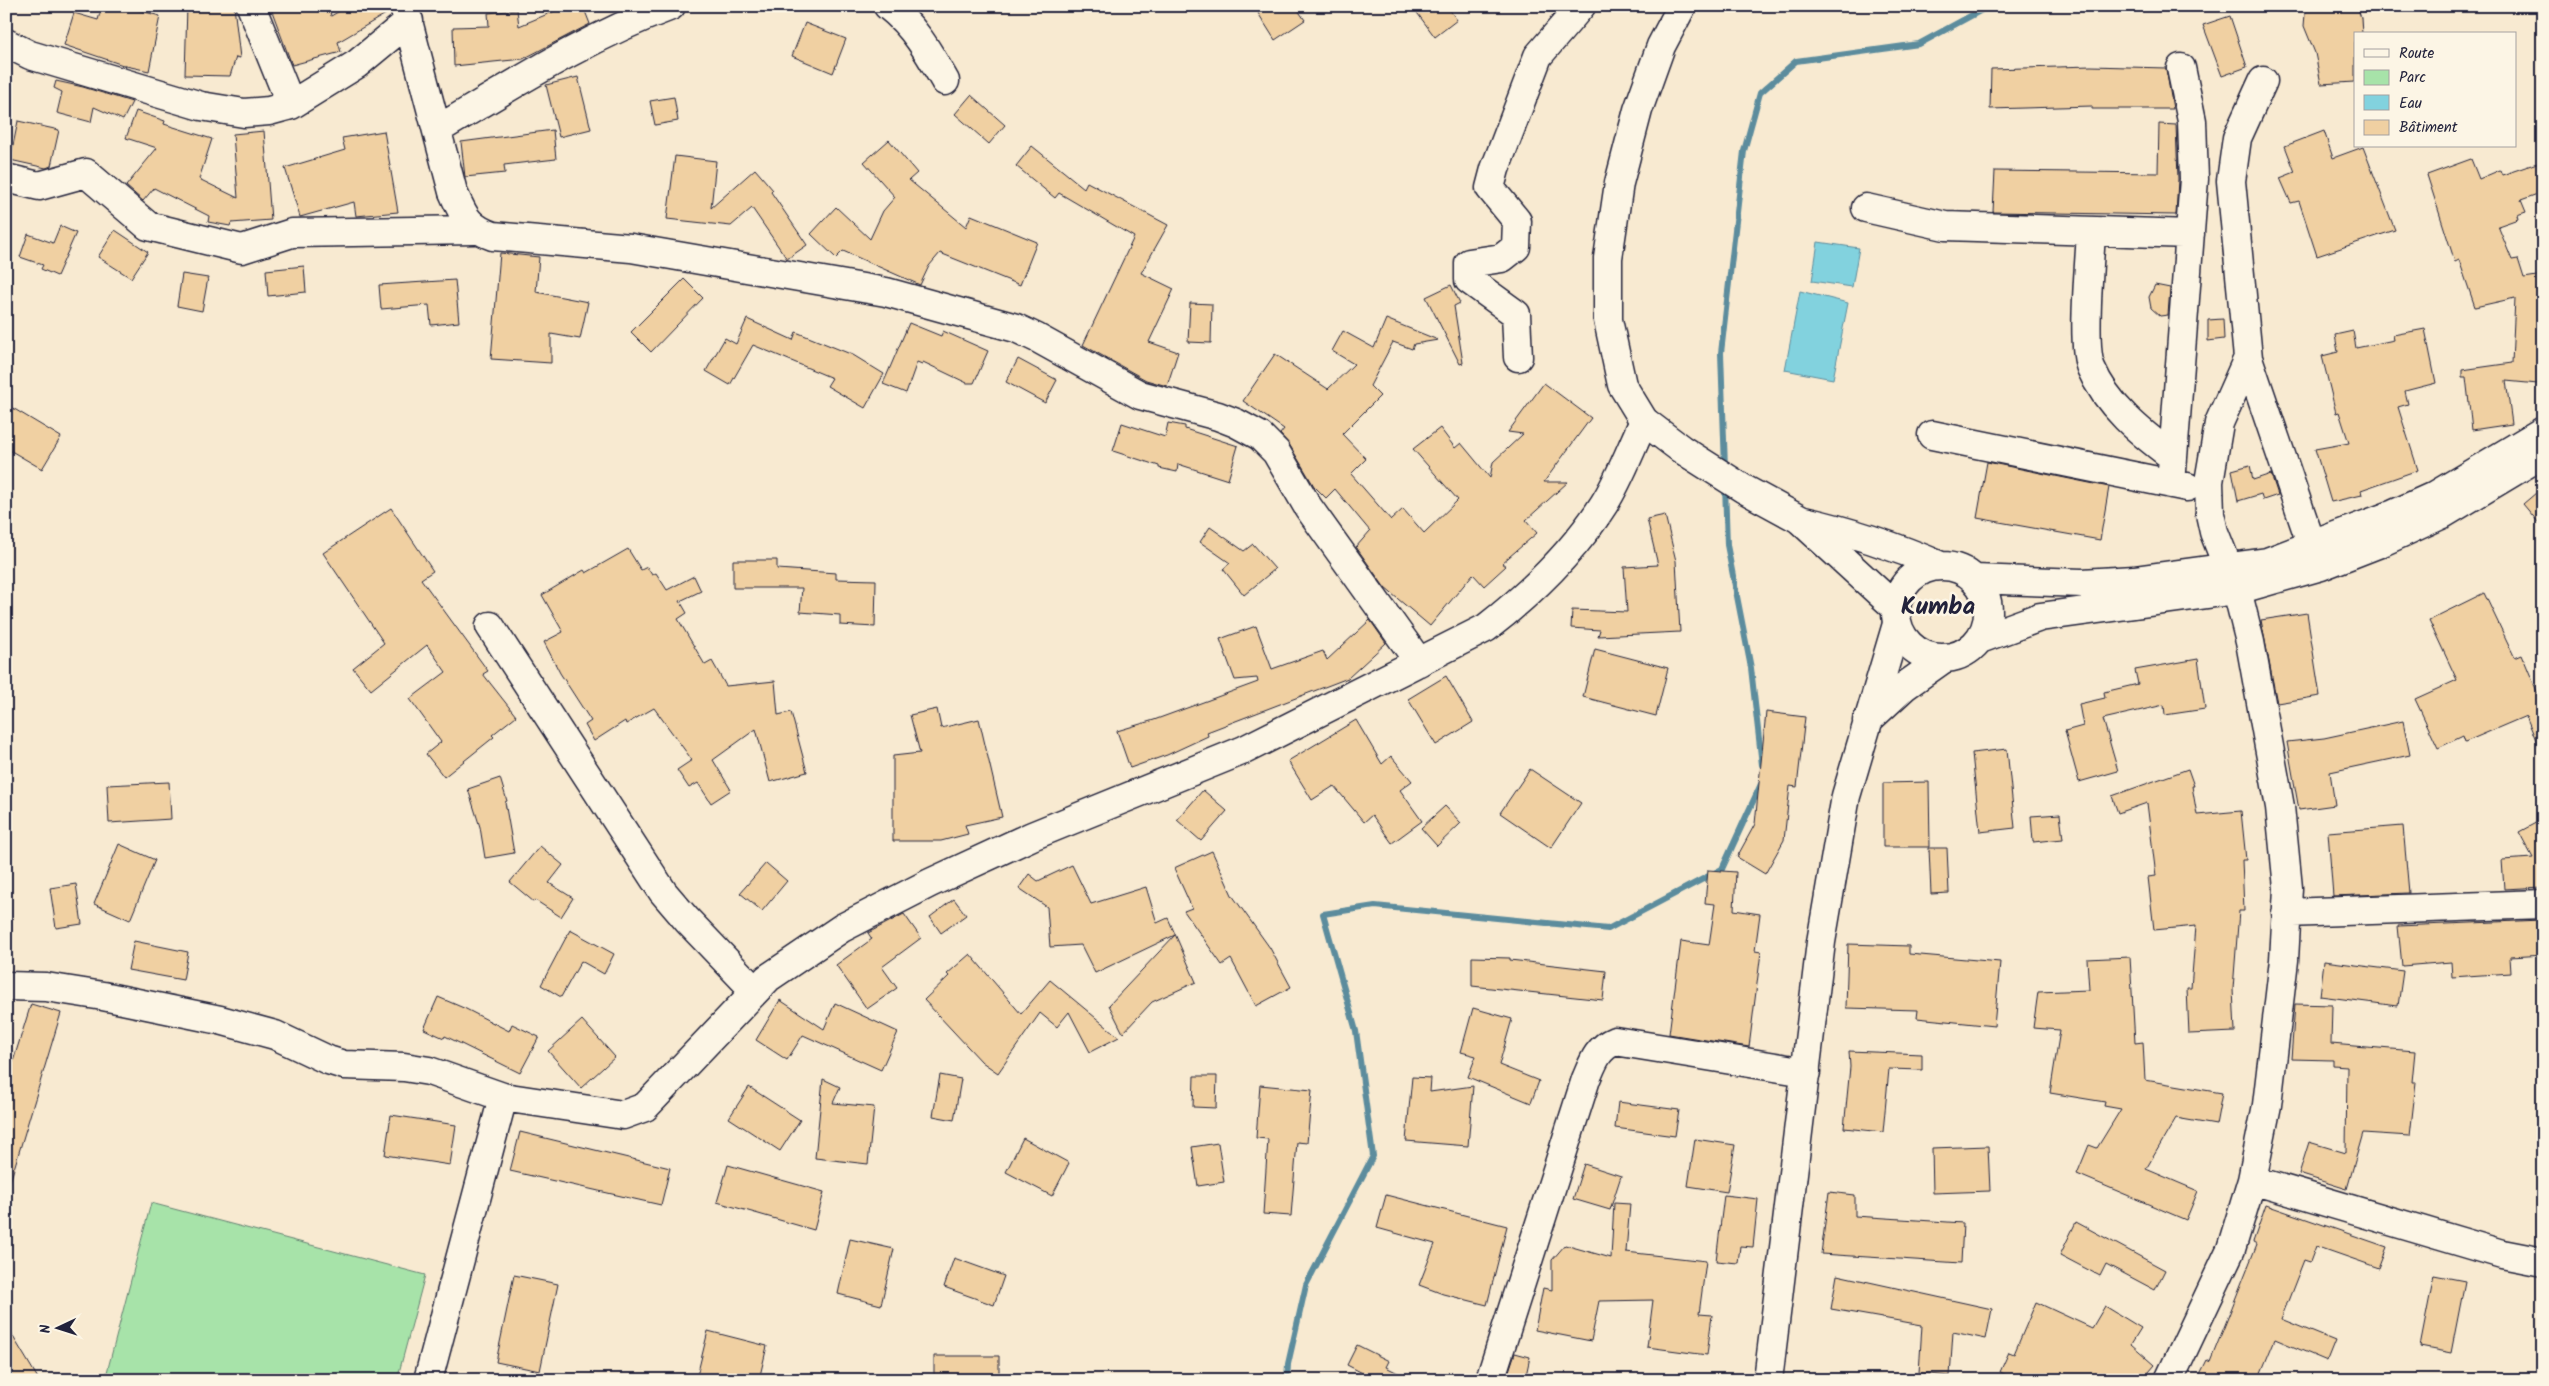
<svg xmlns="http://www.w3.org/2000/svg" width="2549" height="1386" font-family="Kalam,sans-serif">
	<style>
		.green { fill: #a7e3a9; stroke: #648272 }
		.water { fill: #82d2de; stroke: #5c8c9d }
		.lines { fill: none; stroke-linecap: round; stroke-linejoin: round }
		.stream { stroke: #5c8c9d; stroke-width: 6 }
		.building { fill: #f0d0a2; stroke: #22223b }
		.minor-casing { stroke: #22223b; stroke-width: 31 }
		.major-casing { stroke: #22223b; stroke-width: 31 }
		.highway-casing { stroke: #22223b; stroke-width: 31 }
		.minor { stroke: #fcf5e5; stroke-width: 28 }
		.major { stroke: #fcf5e5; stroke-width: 28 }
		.highway { stroke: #fcf5e5; stroke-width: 28 }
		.labels { text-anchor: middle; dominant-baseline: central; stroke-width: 5; stroke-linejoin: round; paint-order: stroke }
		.town-label { font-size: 25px; font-weight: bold; fill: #22223b; stroke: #fcf5e5 }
	</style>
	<rect width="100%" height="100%" fill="#f8ead1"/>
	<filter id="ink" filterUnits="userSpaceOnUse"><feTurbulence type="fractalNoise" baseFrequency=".02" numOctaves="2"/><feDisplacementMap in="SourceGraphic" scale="10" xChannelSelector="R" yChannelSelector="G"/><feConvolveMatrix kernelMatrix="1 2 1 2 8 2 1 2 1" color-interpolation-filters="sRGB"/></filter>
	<g filter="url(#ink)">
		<path class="green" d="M151,1203L425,1275L397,1380H105Z"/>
		<path class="water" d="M1818,242L1859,248L1852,287L1812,281Z
			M1800,291L1848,303L1833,379L1785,370Z"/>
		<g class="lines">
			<path class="stream" d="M1725,468L1721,353L1744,151L1760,93L1796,61L1919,44L1989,6
				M1725,485L1727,545L1751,668L1762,765
				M1287,1380L1288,1364L1306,1285L1373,1156L1356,1031L1323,914L1375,906L1608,929L1722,869L1761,784"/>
		</g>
		<path class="building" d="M102,6H123L160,16L149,71L126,66L64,45L74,13L98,20Z
			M187,6H234L240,58L236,57L230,76L185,75Z
			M270,6H329L331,16L348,6H389V12L338,42L341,52L292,65Z
			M567,6H583L590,24L523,59L454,66L453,27L489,26L488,13L517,10L519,26Z
			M1267,6H1295L1305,20L1275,40L1258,13Z
			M1412,6H1447L1457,20L1435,37Z
			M2310,6H2357L2361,18L2362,34H2355V82L2321,84L2315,53L2304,26L2305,14Z
			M2230,16L2247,67L2222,76L2203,25Z
			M805,23L846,39L833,73L792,56Z
			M2091,66L2166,68L2173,109H2092V106L1990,109L1991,69Z
			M578,77L591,129L559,137L546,85Z
			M56,81L83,87L132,102L123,120L94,107L91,122L57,113L62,92L54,88Z
			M971,95L1005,125L989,144L955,114Z
			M674,97L678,121L655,125L650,101Z
			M136,111L165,121L164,124L212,139L199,179L238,198L233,134L264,131L271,220L231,223L230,226L208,222L209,216L154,188L143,201L126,186L157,148L126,138Z
			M18,121L59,130L51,166L46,168L10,160Z
			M2159,124L2176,125L2178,179L2176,215L1993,212L1995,171L2158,173Z
			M553,130L556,159L504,165L505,173L465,177L461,142Z
			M384,131L398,212L356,216L354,202L300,217L285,168L345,150L342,138Z
			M2324,131L2333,158L2363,147L2395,230L2317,256L2299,201L2291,203L2280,178L2295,172L2285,146Z
			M889,140L917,173L909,180L966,227L971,215L1037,242L1020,285L940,253L929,266L920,285L843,251L836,258L811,234L836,207L870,239L883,211L895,197L864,162Z
			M1032,146L1084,188L1087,182L1168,225L1141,273L1174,289L1149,342L1178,352L1167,386L1146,380L1083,345L1134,237L1059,193L1055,198L1016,166Z
			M675,156L716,161L711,208L755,169L773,190L771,192L807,245L787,259L752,208L731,226L667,219Z
			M2471,159L2479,179L2500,170L2502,175L2543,161V192L2521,200L2526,212L2517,215L2518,219L2498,226L2512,260L2518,259L2524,278L2543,275L2538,384L2506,381L2512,424L2472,430L2466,377H2462V370L2512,363L2515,298L2475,307L2459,260L2455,262L2427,175Z
			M60,226L76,233L57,276L41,269L43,265L20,257L28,234L53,243Z
			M115,230L148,252L131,278L98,257Z
			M500,253L539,257L536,292L588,302L580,339L551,334V363L491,359Z
			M304,266L306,292L268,296L266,270Z
			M182,274L208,278L202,311L177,306Z
			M684,279L703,298L651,352L631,332Z
			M455,280L459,322L431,325L429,305L381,309L379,285Z
			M1451,285L1460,303L1454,306L1463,363L1460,364L1426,297Z
			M2155,285L2170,288L2168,315L2160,316L2151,308L2149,297Z
			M1190,303L1212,304L1211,343L1188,342Z
			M747,319L793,340L796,332L853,355L884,374L865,408L827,386L832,378L753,345L730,385L706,371L725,338L736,344Z
			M1386,319L1438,340L1414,344L1412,349L1393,342L1370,386L1380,396L1342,434L1366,459L1351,474L1391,520L1403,509L1424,533L1458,500L1413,449L1440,428L1455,448L1461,443L1490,478L1493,462L1523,434L1508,432L1544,383L1591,418L1544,482H1568L1526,520L1537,533L1502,563L1506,566L1484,586L1473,574L1430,626L1385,588L1356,547L1370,531L1335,489L1326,498L1314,486L1289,444L1280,434L1284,429L1243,401L1275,354L1328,389L1354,364L1332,351L1343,331L1374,348Z
			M2223,319L2224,339L2208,341V320Z
			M909,323L941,336L943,331L988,351L974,383H967L923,362L922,364L917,362L906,393L883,384Z
			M2425,329L2436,383L2405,391L2408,404L2398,407L2418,470L2361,490L2362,495L2331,502L2315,449L2349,443L2339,412L2336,413L2322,356L2338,352L2335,335L2353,331L2356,348L2394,340L2393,335Z
			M1018,359L1057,380L1045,403L1006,382Z
			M6,404L61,437L42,469L6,448Z
			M1122,423L1165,437L1168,423L1185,426V429L1238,446L1228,480L1178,464L1177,472L1159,468V466L1113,451Z
			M1987,462L2109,487L2100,540L1977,518Z
			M2250,465L2253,480L2271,474L2278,495L2263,500L2261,494L2238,501L2232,470Z
			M2543,487V528L2523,504Z
			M391,508L433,571L421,579L488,671L483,674L516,716L492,735L494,737L444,777L426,754L441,742L410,699L446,672L427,645L371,690L353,668L384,643L323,553Z
			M1665,515L1676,561L1680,632L1598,636L1600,630L1571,628L1572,610L1627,612L1624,567L1658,565L1647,519Z
			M1210,527L1244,551L1253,544L1275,569L1244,595L1223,569L1230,563L1200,542Z
			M628,549L641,570L647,567L652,575L656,573L667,590L694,576L701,591L680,601L687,613L678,619L705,665L712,661L726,686L775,681L778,715L791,712L807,772L770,782L756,729L713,760L731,790L711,803L698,783L689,788L677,770L692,760L654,708L626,724L625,721L594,741L585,725L591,721L560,673L544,642L563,632L542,595L584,570L586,573Z
			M733,560H777V569L836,573V579L876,580L875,627L840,625V615L800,612L802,588H733Z
			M2484,593L2515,658L2522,655L2543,706V757L2526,716L2465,742L2463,736L2438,748L2415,699L2457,680L2429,620Z
			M2307,613L2320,696L2277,703L2261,620Z
			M1370,620L1386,643L1348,678L1207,732L1208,736L1167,755L1130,768L1117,731L1154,720L1258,682L1257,678L1235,680L1220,639L1256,626L1272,669L1323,651L1327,660Z
			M1595,649L1668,668L1656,716L1583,697Z
			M2198,659L2205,709L2165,715L2164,705L2103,719L2118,771L2079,782L2065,731L2083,726L2079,704L2105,698L2104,692L2138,684L2135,670Z
			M1446,676L1473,722L1436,745L1408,699Z
			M937,709L941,728L979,719L1002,817L965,825L968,834L941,841H893V756L920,753L910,715Z
			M1766,712L1805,717L1797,787L1790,786L1784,840L1765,874L1737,857L1755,824Z
			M1356,720L1382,764L1391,756L1412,781L1400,790L1422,821L1392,843L1372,815L1364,822L1334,786L1312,800L1288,761Z
			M2403,721L2410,755L2330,772L2335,805L2299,810L2287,742L2324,738Z
			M2007,749L2015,828L1980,832L1972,753Z
			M1530,769L1581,803L1551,848L1500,813Z
			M2188,769L2194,786H2192L2197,815L2241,811L2246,860H2242L2244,911H2239L2233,989L2235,1032L2189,1034L2187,988H2191L2196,926L2154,930L2148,877L2156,876L2147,803L2118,813L2112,796Z
			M500,778L507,801L505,802L514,853L485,858L480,827L468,789Z
			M169,782L171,819L109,823L107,785Z
			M1929,782L1930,847H1883V783Z
			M1203,790L1227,811L1201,841L1177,820Z
			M1445,806L1461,823L1437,846L1421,828Z
			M2060,814L2063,839L2033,842L2031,816Z
			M2543,819V887L2504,889L2502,860L2533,858L2519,832Z
			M2403,826L2409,893L2333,896L2328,832Z
			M119,844L155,860L130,920L94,904Z
			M540,846L563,865L549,883L573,898L561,917L535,900L534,902L510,882Z
			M1929,848H1947L1949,893L1931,894Z
			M1212,851L1232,895L1270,948L1291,987L1256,1006L1231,959L1222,965L1184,911L1192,908L1174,868Z
			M766,863L787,881L762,911L740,893Z
			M1072,865L1091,904L1146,887L1157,923L1168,918L1196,982L1152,1002L1123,1033L1109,1005L1175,935L1095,973L1081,945L1050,947L1047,907L1019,888L1029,874L1038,881Z
			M1708,870L1736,872L1734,910L1760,914L1755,951L1761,952L1749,1047L1669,1034L1681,941L1709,945L1715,904L1705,903Z
			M76,884L82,924L56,928L50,888Z
			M954,899L966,915L941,933L930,917Z
			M904,914L921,938L882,967L897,988L867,1009L836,965L872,939L868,933Z
			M2543,920V955L2510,957L2511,973L2452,977L2451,962L2402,966L2398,926Z
			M570,930L614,954L604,974L581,961L561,997L541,985Z
			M134,941L188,952L183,980L128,970Z
			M1848,944L1909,946V954L2000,962L1994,1026L1917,1018L1918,1010L1846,1008Z
			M970,954L1021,1014L1050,980L1119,1037L1090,1052L1069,1012L1057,1027L1040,1013L998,1073L982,1062L924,1000L949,976L947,974Z
			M1472,957L1510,958V960L1606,971L1603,1000L1472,986Z
			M2130,957L2135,1043L2143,1042L2145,1080L2222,1093L2216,1125L2176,1118L2146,1169L2198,1191L2186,1220L2077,1174L2089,1145L2097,1148L2121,1109L2104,1106L2105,1102L2050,1093L2060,1030L2033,1028L2038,992L2089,990L2087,959Z
			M2324,961L2403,971L2398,1006L2320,996Z
			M438,997L466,1009L509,1031L512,1024L539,1037L520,1073L445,1036L444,1038L424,1029Z
			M780,1000L824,1029L835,1003L898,1032L881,1070L803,1035L787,1060L756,1040Z
			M31,1004L61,1013L10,1182H6V1084Z
			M2295,1004L2332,1005L2331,1044L2415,1051L2412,1082H2416L2410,1136L2363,1133L2347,1189L2299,1174L2309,1142L2346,1153L2347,1066L2333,1065V1060L2291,1059Z
			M1473,1008L1512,1019L1499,1065L1539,1081L1531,1103L1468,1077L1476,1056L1461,1052Z
			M582,1020L615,1057L581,1088L548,1051Z
			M1849,1051L1922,1054V1070L1889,1069L1883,1132L1844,1128L1850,1067Z
			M940,1075L961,1079L954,1120L933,1116Z
			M1194,1076H1217L1216,1108L1193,1107Z
			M1412,1077L1431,1078L1430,1092L1473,1086L1468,1146L1406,1141Z
			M823,1079L840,1087L833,1103L874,1107L868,1164L815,1158Z
			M1260,1085L1312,1090L1307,1143L1297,1142L1291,1216L1263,1214L1268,1139L1256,1138Z
			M749,1087L800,1120L780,1151L729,1118Z
			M1618,1102L1679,1110L1675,1136L1615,1128Z
			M391,1115L456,1125L450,1165L385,1155Z
			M520,1132L670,1168L661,1205L510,1171Z
			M1023,1138L1069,1163L1052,1196L1006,1172Z
			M1695,1139L1735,1145L1727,1192L1688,1186Z
			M1218,1143L1224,1182L1198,1186L1192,1147Z
			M1988,1146L1990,1191L1933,1193L1932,1148Z
			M1584,1164L1621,1176L1610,1210L1573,1199Z
			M728,1165L824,1192L814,1230L717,1202Z
			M1829,1192L1855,1195V1216L1963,1223L1961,1263L1821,1254Z
			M1386,1195L1507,1226L1487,1305L1443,1294L1419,1285L1435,1244L1377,1228Z
			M1724,1195L1758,1199L1753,1247L1740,1246L1738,1263L1716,1261Z
			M1614,1203L1630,1204L1626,1252L1706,1261L1699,1314L1712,1315L1707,1355L1647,1347L1653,1300L1599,1301L1591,1341L1535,1330L1543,1288L1552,1290V1260L1565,1245L1611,1258Z
			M2266,1205L2387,1247L2379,1268L2316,1246L2310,1262L2304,1260L2281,1319L2335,1341L2327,1361L2275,1339L2258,1380H2197L2207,1360L2210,1362L2227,1320L2257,1244L2253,1242Z
			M2076,1222L2165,1270L2155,1290L2106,1264L2100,1276L2060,1255Z
			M850,1239L894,1249L881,1305L838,1294Z
			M954,1258L1004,1276L994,1305L944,1287Z
			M514,1275L558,1284L540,1371L496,1362Z
			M1837,1275L1992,1309L1986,1339L1953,1332L1950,1376L1919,1373L1922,1325L1831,1309Z
			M2434,1275L2465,1281L2451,1353L2420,1347Z
			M2036,1302L2092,1328L2105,1306L2141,1328L2131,1344L2155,1365L2142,1380H2017L2000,1372L2009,1352L2014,1354Z
			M6,1325L39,1380H6Z
			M708,1331L767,1346L759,1380H696Z
			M1357,1345L1389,1361L1386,1367L1412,1380H1376L1347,1365Z
			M1515,1353L1530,1357L1525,1380H1506Z
			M934,1356H999V1380H934Z"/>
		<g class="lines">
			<defs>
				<path id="minor" d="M251,6L291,105
					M404,6L453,192C464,216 467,227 493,236L631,248L886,292L1016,328L1037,338L1140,395L1218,416L1236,423L1260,436L1276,452L1308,507L1419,662
					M888,6C914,26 929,53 945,81
					M6,43L30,55L201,106L244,113L269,111L291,105L357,64L409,21
					M2263,81L2237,138L2231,181L2248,358L2312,546
					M437,130C513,85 587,37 671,6
					M6,178L39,186L86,173L148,226L242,249L292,233L475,230
					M1866,208L1945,226L2190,234
					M2091,231C2090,260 2081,345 2091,368C2107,406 2141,433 2173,457
					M1518,357L1516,314L1469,280V263L1502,258L1516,247L1517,221L1490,188L1495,169L1538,56L1581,6
					M1932,435L2187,487
					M2171,484L2194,179L2192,121L2181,68
					M490,626L663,892L687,920L755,991
					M2286,913L2543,904
					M6,986L46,987L103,996L220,1020L275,1035L328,1060L344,1065L404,1067L429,1071L503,1097
					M2252,1180L2502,1254L2543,1262
					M428,1380L503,1097L623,1115L645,1107L768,978L842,928L930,883L1032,836L1244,750L1486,628C1531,593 1573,553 1604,504C1620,479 1631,448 1644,421
					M1490,1380L1586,1079C1593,1063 1597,1048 1615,1041L1806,1072
					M2169,1380L2231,1249L2252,1180L2267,1105L2284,960L2288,888L2280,807L2250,642L2237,590L2214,532L2210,514L2209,482L2219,423L2248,358"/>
				<path id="major" d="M1867,721L1905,686L1943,659
					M1768,1380L1821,942L1846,796L1897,624"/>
				<path id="highway" d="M1682,6L1661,46L1638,110L1619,183L1608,258V320L1622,385L1644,421L1681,449L1744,489L1799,519L1896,608
					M1800,520C1849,531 1895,546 1941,566
					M1896 612a46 46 0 1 1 92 0a46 46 0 1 1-92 0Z
					M1975,579L2082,583L2134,580L2267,562L2394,514L2434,496L2543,431
					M1980,639L2040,617L2237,590L2321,566L2380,543L2443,514L2543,454"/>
			</defs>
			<use href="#minor" class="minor-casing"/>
			<use href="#major" class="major-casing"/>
			<use href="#highway" class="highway-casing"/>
			<use href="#minor" class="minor"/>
			<use href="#major" class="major"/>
			<use href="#highway" class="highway"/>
		</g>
	</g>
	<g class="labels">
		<g class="town-label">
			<text x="1938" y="607">Kumba</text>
		</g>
	</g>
	<rect width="2549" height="1386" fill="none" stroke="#fcf5e5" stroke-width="25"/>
	<rect x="12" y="12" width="2524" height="1361" fill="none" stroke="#22223b" stroke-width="2" filter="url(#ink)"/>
	<rect x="2354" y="32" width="162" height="115" fill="#fcf5e5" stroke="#a5a1a1"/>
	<rect x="2364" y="49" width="25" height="8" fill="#fcf5e5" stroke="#a5a1a1"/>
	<text x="2399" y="58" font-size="15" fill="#22223b">Route</text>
	<rect x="2364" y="70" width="25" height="15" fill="#a7e3a9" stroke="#a5a1a1"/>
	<text x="2399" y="82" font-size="15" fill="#22223b">Parc</text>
	<rect x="2364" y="95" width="25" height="15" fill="#82d2de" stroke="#a5a1a1"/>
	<text x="2399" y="108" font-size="15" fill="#22223b">Eau</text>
	<rect x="2364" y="120" width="25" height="15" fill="#f0d0a2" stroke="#a5a1a1"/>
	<text x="2399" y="132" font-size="15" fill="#22223b">Bâtiment</text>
	<g transform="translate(58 1328) rotate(266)" stroke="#fcf5e5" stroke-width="4" paint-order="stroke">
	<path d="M0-4L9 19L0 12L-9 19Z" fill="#22223b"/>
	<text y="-8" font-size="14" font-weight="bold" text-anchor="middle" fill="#22223b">N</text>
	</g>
</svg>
